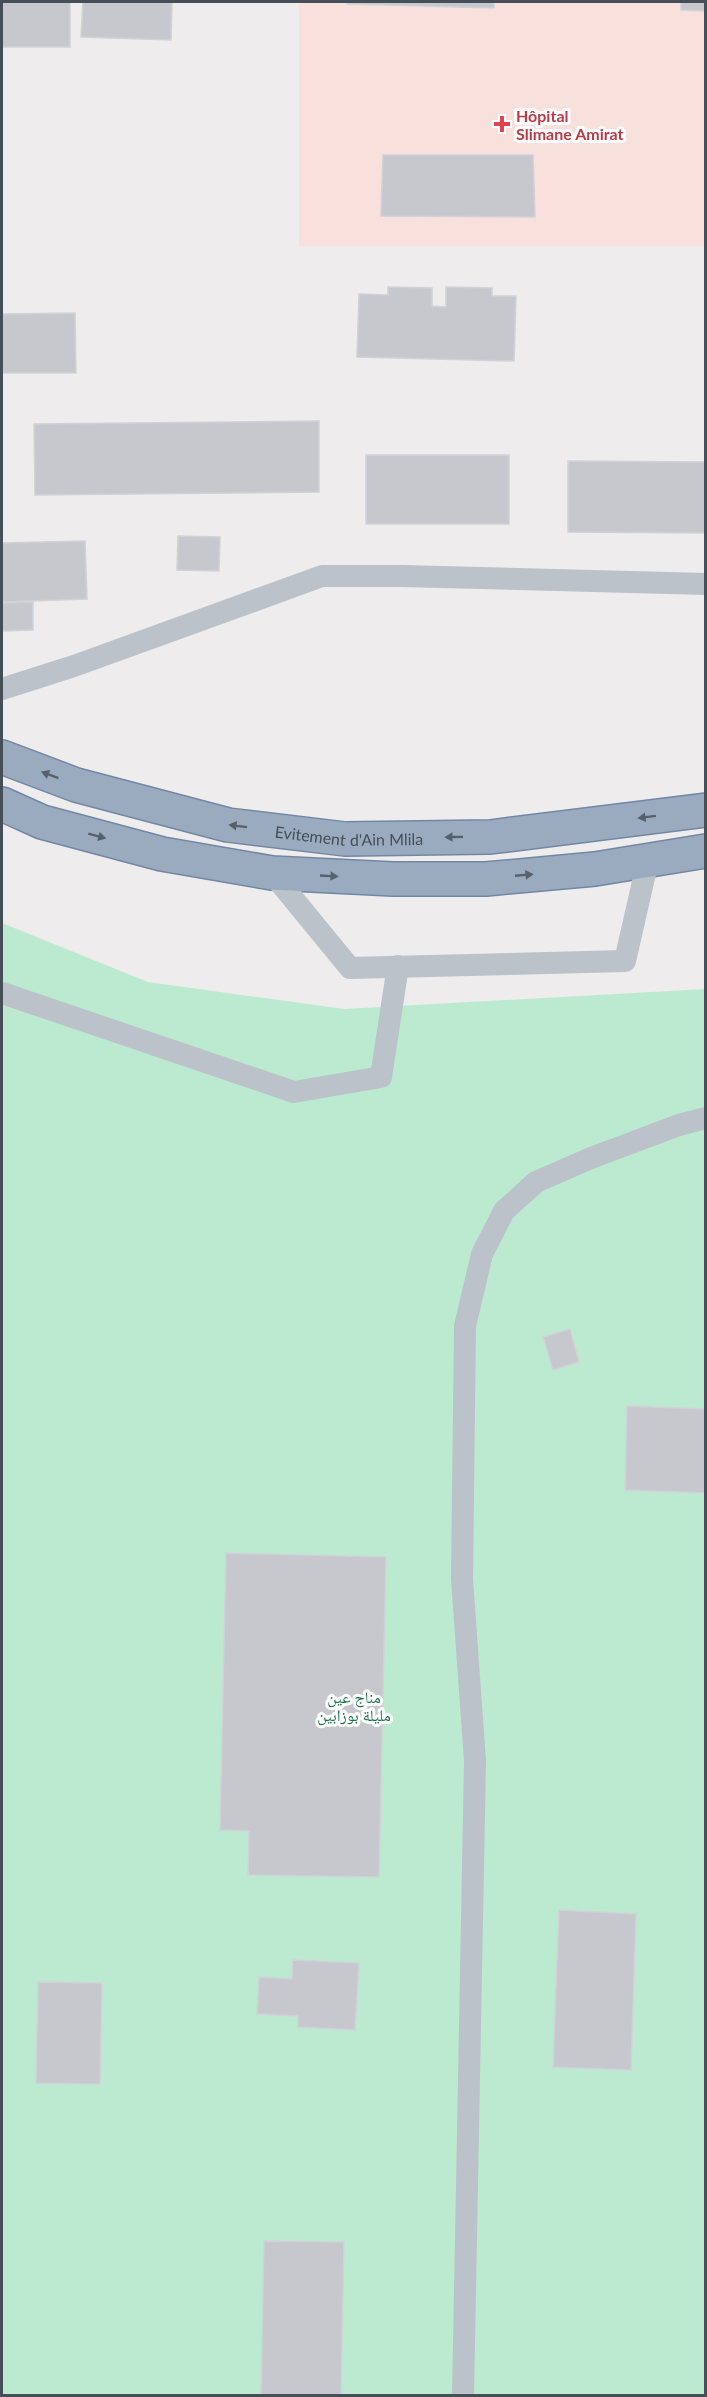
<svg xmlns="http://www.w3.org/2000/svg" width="707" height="2397" font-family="Lato,'Noto Naskh Arabic',sans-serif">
  <rect width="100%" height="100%" fill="#eeecec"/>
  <rect fill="#f8e0dd" x="299" y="2" width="406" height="244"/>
  <polygon fill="#bcead0" points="2,923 148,982 344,1009 705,989 705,2395 2,2395"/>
  <g fill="#c7c8ce" stroke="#d0d2d7" stroke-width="1.5">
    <rect x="2" y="2" width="68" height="45"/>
    <polygon points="83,2 172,2 171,40 81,37"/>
    <polygon points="347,2 494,2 494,8 347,4"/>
    <polygon points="681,2 706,2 706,11 681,10"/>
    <polygon points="383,155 533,155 535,217 381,216"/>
    <polygon points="388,287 432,288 432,306 446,307 446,287 492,288 492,296 516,296 514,361 357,357 359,294 388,295"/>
    <polygon points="75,313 76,373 2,373 2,314"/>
    <polygon points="319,421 319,492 35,495 34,424"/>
    <rect x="366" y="455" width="143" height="69"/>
    <polygon points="568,461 706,462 706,533 568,532"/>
    <polygon points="178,536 220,537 219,571 177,570"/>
    <polygon points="85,541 87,599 2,602 2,543"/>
    <polygon points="33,602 33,630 2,631 2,603"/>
    <polygon points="570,1329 579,1362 553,1370 543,1337"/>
    <polygon points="627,1406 706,1409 706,1493 625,1490"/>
    <polygon points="226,1553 386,1557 379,1877 248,1875 249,1831 220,1830"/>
    <polygon points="559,1910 636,1914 631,2070 553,2067"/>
    <polygon points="293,1960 359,1963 355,2030 298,2027 298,2016 257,2014 259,1977 292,1979"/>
    <polygon points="38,1982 102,1983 100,2084 36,2083"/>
    <polygon points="264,2241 344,2242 341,2396 261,2396"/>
  </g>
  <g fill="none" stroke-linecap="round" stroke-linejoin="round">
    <defs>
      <g id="trunk">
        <path id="s1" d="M 2,757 L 76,785 L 228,825 L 345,839 L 490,837 L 706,810"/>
        <polyline points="2,804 42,822 162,854 272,873 393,879 486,879 595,869 706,851"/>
      </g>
    </defs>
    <use href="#trunk" stroke="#7287a3" stroke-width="36"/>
    <g stroke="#bbc2ca" stroke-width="22">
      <polyline points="2,689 74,666 322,576 402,576 706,584"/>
      <polyline points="272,873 350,968 625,961 648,860"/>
      <polyline points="2,993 294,1092 381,1077 398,966"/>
      <polyline points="463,2396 475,1761 462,1579 465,1326 482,1254 504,1211 536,1182 591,1158 679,1125 706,1118"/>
    </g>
    <use href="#trunk" stroke="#9aabc0" stroke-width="33"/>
  </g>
  <defs><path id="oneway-solid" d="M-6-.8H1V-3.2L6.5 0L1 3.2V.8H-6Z" transform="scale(1.5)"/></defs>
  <g fill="#57616c">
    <use href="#oneway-solid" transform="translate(50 775) rotate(-159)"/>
    <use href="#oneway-solid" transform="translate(647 817) rotate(173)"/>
    <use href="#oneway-solid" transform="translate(238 826) rotate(-173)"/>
    <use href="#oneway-solid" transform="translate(97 836) rotate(15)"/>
    <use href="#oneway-solid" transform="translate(454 837) rotate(179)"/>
    <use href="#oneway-solid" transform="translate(524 875) rotate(-5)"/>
    <use href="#oneway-solid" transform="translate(329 876) rotate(3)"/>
  </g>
  <path fill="#e0444e" stroke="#fff" stroke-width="2" d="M499 115h6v6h6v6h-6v6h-6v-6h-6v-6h6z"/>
  <g text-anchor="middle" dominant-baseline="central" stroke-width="6" stroke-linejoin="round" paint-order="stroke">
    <g font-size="16" font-weight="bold" fill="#be3a42" stroke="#fff" text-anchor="start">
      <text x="516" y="115">Hôpital<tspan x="516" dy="18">Slimane Amirat</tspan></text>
    </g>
    <g font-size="16" fill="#464e57" stroke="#fff">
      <text stroke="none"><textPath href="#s1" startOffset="358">Evitement d'Ain Mlila</textPath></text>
    </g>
    <g font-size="16" fill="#1e724c" stroke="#fff">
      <text x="354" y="1696">مناج عين<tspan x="354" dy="18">مليلة بوزابين</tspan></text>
    </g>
  </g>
  <rect width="707" height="2397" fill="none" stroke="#464e57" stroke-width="6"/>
</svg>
